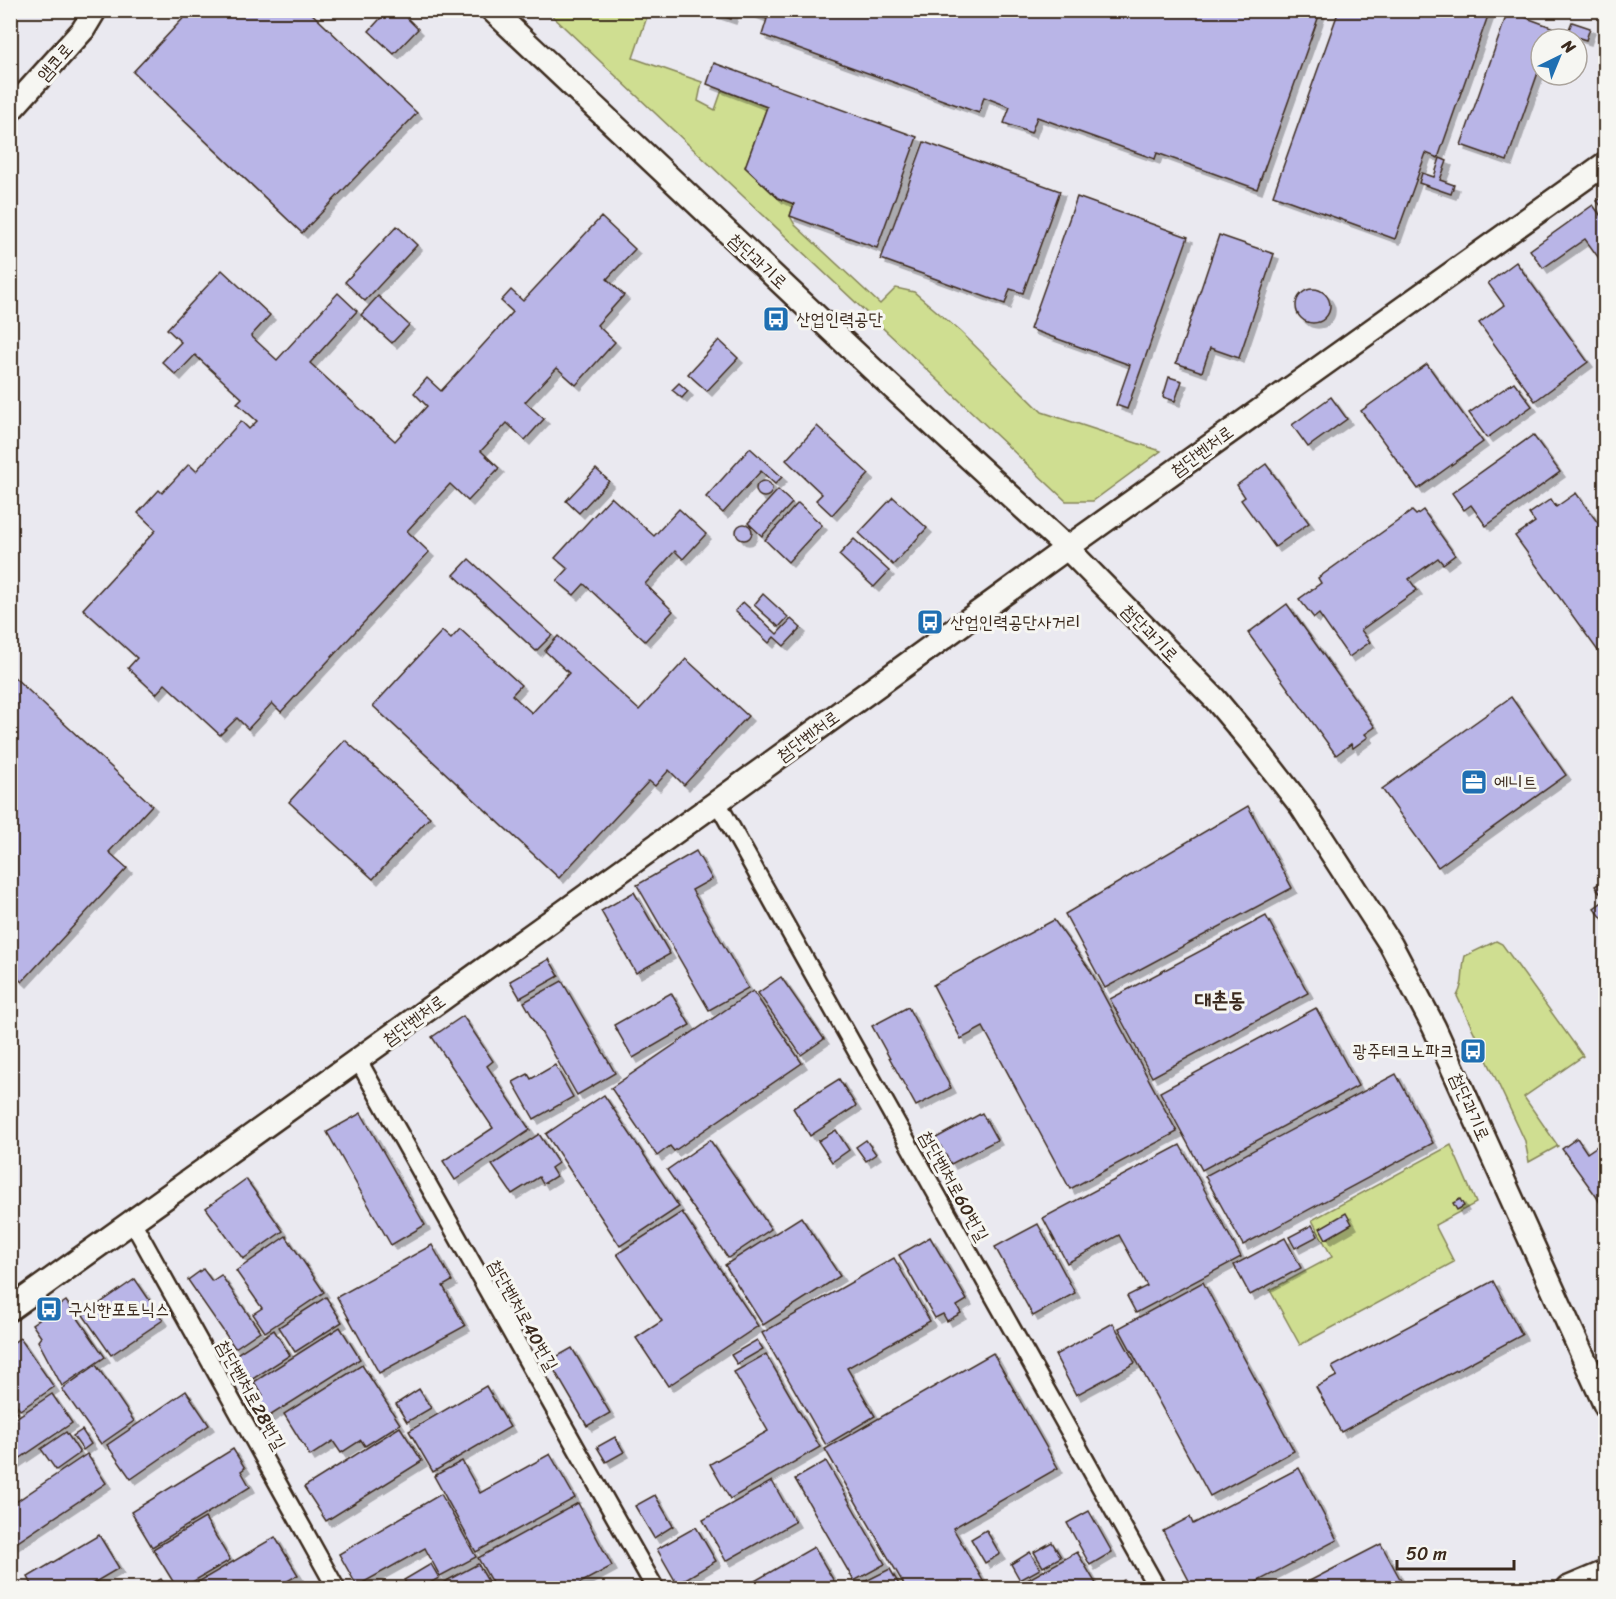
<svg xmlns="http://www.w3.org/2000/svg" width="1616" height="1599" font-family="Sriracha,'Poor Story',sans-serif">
  <defs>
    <filter id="shadow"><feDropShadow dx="5" dy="5" stdDeviation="0" flood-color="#0004"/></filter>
  </defs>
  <rect width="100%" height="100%" fill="#eae9f0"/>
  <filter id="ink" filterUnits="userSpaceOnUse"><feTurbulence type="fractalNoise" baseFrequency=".0167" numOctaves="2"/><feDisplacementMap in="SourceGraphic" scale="12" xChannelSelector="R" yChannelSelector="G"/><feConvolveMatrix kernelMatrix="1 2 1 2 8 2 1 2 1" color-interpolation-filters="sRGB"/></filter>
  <g filter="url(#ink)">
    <g fill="#cfde91" stroke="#858458" stroke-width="1.5">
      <polygon points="547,11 649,11 633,58 702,82 698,101 715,110 722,90 767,107 745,167 778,198 794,204 790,216 795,225 880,304 896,288 914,292 961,332 1042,412 1161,451 1093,501 1066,501"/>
      <path d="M 1496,941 L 1502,944 L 1583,1056 L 1524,1097 L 1558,1146 L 1529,1162 L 1525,1141 L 1457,996 C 1465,982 1461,971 1465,956 Z"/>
      <polygon points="1451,1145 1476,1203 1435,1225 1454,1262 1300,1345 1270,1290 1332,1257 1312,1220"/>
    </g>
    <g fill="#b9b5e7" stroke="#3b2a1e" stroke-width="1.5" filter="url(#shadow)">
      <polygon points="191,10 308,10 417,113 302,233 133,72"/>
      <polygon points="388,10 399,10 418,29 394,54 369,31"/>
      <polygon points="714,10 734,10 731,19 713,13"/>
      <polygon points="744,10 1321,10 1257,189 1157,153 1155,159 1037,117 1031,133 1004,123 1010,107 984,97 979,113 762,35 767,19"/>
      <polygon points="1339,10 1490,10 1438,158 1426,153 1395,239 1273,195"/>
      <polygon points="1508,11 1554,28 1550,39 1541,39 1541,64 1507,161 1461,145"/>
      <polygon points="1572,22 1590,28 1586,40 1567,34"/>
      <polygon points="714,63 917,137 877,248 790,216 794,204 778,198 745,167 767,107 707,84"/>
      <polygon points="924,142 1060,191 1023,293 1010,289 1005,304 881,259"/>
      <polygon points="1440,158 1447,161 1440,180 1454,185 1451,194 1419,183 1422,173 1434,177"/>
      <polygon points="1606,195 1606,212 1597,201"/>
      <polygon points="1077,197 1188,237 1127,409 1116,405 1130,365 1030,329"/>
      <polygon points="1593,205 1606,223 1606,268 1585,239 1543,268 1530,250"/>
      <polygon points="601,217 635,249 607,279 624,295 597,325 615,342 576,385 557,368 525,402 544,419 525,440 507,423 481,451 499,468 468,501 450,484 407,531 429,552 281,712 272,703 248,729 237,718 220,735 165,684 156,694 128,668 137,658 83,609 156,530 138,513 159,490 162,493 189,464 196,471 241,421 249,429 257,421 237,403 242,398 195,355 176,375 162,362 181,342 167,329 222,270 270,315 251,336 277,360 338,293 357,311 310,363 395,441 427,406 414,393 427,378 441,391 513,312 501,301 511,290 523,301"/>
      <polygon points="397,226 417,245 365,301 345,282"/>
      <polygon points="1219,235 1274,254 1239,358 1210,348 1202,372 1176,363"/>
      <polygon points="1516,262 1588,362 1535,401 1479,323 1504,305 1488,283"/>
      <circle cx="1313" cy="306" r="17"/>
      <polygon points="378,296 409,325 392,343 361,315"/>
      <polygon points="719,340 738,358 707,391 688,374"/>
      <polygon points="1427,364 1483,442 1418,489 1361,411"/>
      <polygon points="1169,377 1182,381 1175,401 1163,397"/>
      <polygon points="1514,382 1532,406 1487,438 1469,413"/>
      <polygon points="679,383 688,391 682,398 672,390"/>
      <polygon points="1331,397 1347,419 1308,447 1292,425"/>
      <polygon points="817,426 869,474 832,515 816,500 822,494 786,460"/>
      <polygon points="1533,435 1560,472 1486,526 1471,505 1464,510 1452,493"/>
      <polygon points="750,448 782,477 775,484 761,471 723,513 706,497"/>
      <polygon points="1266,464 1309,523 1275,547 1241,500 1245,497 1237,485"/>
      <polygon points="596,469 609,481 579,513 566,501"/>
      <circle cx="764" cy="489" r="8"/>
      <polygon points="778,490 792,503 762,536 748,523"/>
      <polygon points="1576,493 1606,534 1606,662 1515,536 1535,522 1529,514 1551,499 1556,507"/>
      <polygon points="611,497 654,536 679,509 706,534 683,559 675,551 645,584 673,611 645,641 584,584 574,595 557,581 568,569 555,558"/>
      <polygon points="893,497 927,528 893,565 859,533"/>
      <polygon points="798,503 822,525 788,562 765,540"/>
      <polygon points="1423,510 1455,555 1443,564 1438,558 1409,579 1417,590 1361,630 1370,642 1349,657 1319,614 1314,618 1299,599 1321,583 1318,578 1412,511 1416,515"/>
      <circle cx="744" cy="532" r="8"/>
      <polygon points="854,539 889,571 874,587 839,555"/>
      <polygon points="469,559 552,635 536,651 454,575"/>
      <polygon points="763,594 788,617 779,627 754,605"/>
      <polygon points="743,602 777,634 791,619 801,628 784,646 774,637 769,643 735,611"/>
      <polygon points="1287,604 1375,727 1365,734 1368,737 1353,748 1351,744 1336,755 1248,633"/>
      <polygon points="460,629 521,685 512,695 532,713 569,673 545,651 558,636 639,710 686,659 748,716 684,785 669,770 655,786 649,781 559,878 373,706 442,631 451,639"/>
      <polygon points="14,677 152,805 109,852 127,868 22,982 10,971 10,680"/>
      <polygon points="1511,697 1566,775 1438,867 1382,789"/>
      <polygon points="345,740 430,817 373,879 289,802"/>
      <polygon points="1248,806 1292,888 1105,988 1065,914"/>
      <polygon points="696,851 712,879 692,890 748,988 709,1010 637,885"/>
      <polygon points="1606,879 1606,923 1594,908 1605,900 1595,886"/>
      <polygon points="634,892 670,954 636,973 601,911"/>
      <polygon points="1266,916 1308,993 1152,1077 1110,999"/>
      <polygon points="1054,920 1090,970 1177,1132 1070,1189 983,1027 961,1039 933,985"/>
      <polygon points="549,959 559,976 520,998 510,981"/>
      <polygon points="781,977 824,1039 801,1055 758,993"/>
      <polygon points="562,981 615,1073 577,1095 524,1002"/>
      <polygon points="753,991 802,1063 674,1151 670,1146 657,1156 611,1088"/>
      <polygon points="671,993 690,1025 633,1058 614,1025"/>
      <polygon points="908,1007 951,1088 916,1106 872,1026"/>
      <polygon points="1316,1008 1358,1086 1202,1170 1160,1092"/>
      <polygon points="463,1016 493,1061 487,1066 530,1130 455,1180 443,1161 493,1128 432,1037"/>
      <polygon points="555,1065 573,1097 534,1119 513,1082 528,1074 531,1079"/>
      <polygon points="1396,1074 1433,1143 1243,1245 1205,1176"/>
      <polygon points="839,1079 856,1106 810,1136 793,1108"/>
      <polygon points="604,1095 679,1207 620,1246 546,1134"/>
      <polygon points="361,1113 425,1225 391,1245 327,1132"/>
      <polygon points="982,1113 997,1140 951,1164 936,1138"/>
      <polygon points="836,1130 849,1150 832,1162 818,1141"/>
      <polygon points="539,1134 558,1163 551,1168 556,1176 543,1184 539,1177 512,1194 492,1165"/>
      <polygon points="1577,1138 1587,1153 1606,1140 1606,1213 1596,1196 1562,1149"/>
      <polygon points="710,1140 771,1229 728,1258 667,1170"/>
      <polygon points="866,1140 876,1154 866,1161 856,1147"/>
      <polygon points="1180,1145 1241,1257 1136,1313 1127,1296 1147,1286 1119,1235 1067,1263 1043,1218"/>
      <polygon points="246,1179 283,1231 243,1259 206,1208"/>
      <polygon points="1460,1199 1464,1206 1457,1210 1453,1203"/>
      <polygon points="682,1212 758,1326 668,1386 636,1338 662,1321 617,1254"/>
      <polygon points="1346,1213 1352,1224 1326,1239 1320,1228"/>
      <polygon points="801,1217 840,1276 763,1325 725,1265"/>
      <polygon points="1038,1224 1075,1293 1033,1316 995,1247"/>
      <polygon points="1312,1225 1318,1236 1295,1248 1289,1237"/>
      <polygon points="286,1236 324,1292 265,1332 253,1314 262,1308 236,1271"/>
      <polygon points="930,1237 967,1300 957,1306 961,1313 947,1321 943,1314 935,1318 899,1255"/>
      <polygon points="1285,1238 1301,1268 1250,1295 1234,1265"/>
      <polygon points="432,1245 452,1281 443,1286 465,1326 379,1373 337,1297"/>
      <polygon points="894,1258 930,1321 847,1368 875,1416 826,1445 762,1333"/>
      <polygon points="203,1269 212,1281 221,1275 260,1331 235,1348 188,1280"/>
      <polygon points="135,1279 163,1320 111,1355 83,1315"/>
      <polygon points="1493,1281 1522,1335 1341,1432 1316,1387 1337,1376 1332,1367"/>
      <polygon points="1203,1282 1294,1451 1210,1496 1119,1328"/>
      <polygon points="326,1297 342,1322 295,1352 279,1327"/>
      <polygon points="66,1301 105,1357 62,1386 38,1341 41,1337 32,1324"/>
      <polygon points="1113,1323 1135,1363 1076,1395 1055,1355"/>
      <polygon points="340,1327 360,1359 268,1417 257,1399 263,1395 254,1382"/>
      <polygon points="274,1330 290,1355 251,1380 235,1355"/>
      <polygon points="20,1338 54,1387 20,1410 10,1396 10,1345"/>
      <polygon points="757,1340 763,1349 737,1364 731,1355"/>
      <polygon points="572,1348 610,1413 587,1426 549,1361"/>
      <polygon points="993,1353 1058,1468 953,1528 987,1588 906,1588 825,1449"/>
      <polygon points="766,1354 820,1447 730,1499 710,1464 768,1431 734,1372"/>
      <polygon points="96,1365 134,1421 101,1444 62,1389"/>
      <polygon points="362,1365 400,1424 365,1446 361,1440 341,1453 333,1441 310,1456 284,1414"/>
      <polygon points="486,1386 510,1427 433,1472 409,1431"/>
      <polygon points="419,1389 431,1408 407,1422 396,1404"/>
      <polygon points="186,1391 209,1425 131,1479 107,1445"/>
      <polygon points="52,1394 72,1423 10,1465 10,1422"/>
      <polygon points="10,1402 18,1413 10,1418"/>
      <polygon points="400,1427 422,1461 326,1521 304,1487"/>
      <polygon points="82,1430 91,1444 83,1450 73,1436"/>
      <polygon points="66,1432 80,1453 56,1470 41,1449"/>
      <polygon points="615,1437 624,1452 606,1462 597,1447"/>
      <polygon points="233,1449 245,1468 241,1471 250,1487 152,1547 131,1512"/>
      <polygon points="87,1454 106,1483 10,1547 10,1506"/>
      <polygon points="550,1454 575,1498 476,1552 434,1476 462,1461 480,1493"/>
      <polygon points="826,1461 885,1564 854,1581 795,1479"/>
      <polygon points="1299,1468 1337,1540 1245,1588 1193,1588 1163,1531 1190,1517 1193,1524"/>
      <polygon points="772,1481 795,1522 726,1561 703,1520"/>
      <polygon points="441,1494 476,1557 440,1576 425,1548 357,1586 339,1554"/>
      <polygon points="655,1495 673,1526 654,1538 635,1506"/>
      <polygon points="578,1503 612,1566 571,1588 495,1588 478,1558"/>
      <polygon points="1089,1511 1112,1552 1090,1565 1067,1523"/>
      <polygon points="205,1518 230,1560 182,1588 177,1588 153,1549"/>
      <polygon points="696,1527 716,1561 677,1584 657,1549"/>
      <polygon points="986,1530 1000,1554 985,1563 971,1539"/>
      <polygon points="99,1535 119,1568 85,1588 34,1588 28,1577"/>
      <polygon points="275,1537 298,1575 275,1588 188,1588"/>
      <polygon points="1052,1542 1061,1557 1043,1567 1034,1552"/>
      <polygon points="1381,1544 1405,1588 1296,1588 1352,1559"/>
      <polygon points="814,1547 838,1588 757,1588 753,1582"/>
      <polygon points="1030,1552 1040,1569 1020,1580 1011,1564"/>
      <polygon points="1077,1552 1098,1587 1095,1588 1013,1588"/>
      <polygon points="431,1564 439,1578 421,1588 409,1588 404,1580"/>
      <polygon points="478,1564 492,1588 433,1588"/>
      <polygon points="890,1569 901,1588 852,1588"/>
      <polygon points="161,1579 167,1588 144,1588"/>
      <polygon points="1124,1580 1129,1588 1109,1588"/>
    </g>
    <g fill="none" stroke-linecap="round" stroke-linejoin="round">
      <defs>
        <g id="street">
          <polyline points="717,802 1157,1588"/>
          <polyline points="358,1060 655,1588"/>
          <polyline points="132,1221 336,1588"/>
        </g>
        <g id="secondary">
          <polyline points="492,10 881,377 1067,548 1215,699 1252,743 1301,806 1391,945 1434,1027 1606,1407"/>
          <polyline points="10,111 83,30 95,10"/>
          <polyline points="10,1309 717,802 1067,548 1606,163"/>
          <polyline points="1568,1588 1606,1572"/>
        </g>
      </defs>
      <use href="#street" stroke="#3b2a1e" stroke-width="21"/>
      <use href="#secondary" stroke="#3b2a1e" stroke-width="27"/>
      <use href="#street" stroke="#f6f6f2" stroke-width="16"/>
      <use href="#secondary" stroke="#f6f6f2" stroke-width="22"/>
    </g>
  </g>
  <defs>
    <symbol id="bus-square" viewBox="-11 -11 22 22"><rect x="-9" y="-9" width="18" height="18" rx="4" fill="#1f6fb2" stroke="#f6f6f2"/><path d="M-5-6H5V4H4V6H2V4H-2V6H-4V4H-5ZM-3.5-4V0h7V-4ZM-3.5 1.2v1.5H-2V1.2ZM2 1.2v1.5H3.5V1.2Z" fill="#fff"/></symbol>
    <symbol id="office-square" viewBox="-11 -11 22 22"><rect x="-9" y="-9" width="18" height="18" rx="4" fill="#1f6fb2" stroke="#f6f6f2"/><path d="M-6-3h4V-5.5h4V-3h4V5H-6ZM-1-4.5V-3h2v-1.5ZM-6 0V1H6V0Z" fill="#fff"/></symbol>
  </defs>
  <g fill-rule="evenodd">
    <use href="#bus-square" x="761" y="304" width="30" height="30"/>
    <use href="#bus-square" x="915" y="607" width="30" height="30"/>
    <use href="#office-square" x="1459" y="767" width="30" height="30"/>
    <use href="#bus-square" x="1458" y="1036" width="30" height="30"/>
    <use href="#bus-square" x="34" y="1294" width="30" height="30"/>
  </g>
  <g text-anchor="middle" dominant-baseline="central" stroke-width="6" stroke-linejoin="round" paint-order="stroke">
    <g font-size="18" fill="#3b2a1e" stroke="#f6f6f2">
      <text transform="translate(55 62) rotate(-49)">앰코로</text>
      <text transform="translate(758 261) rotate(43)">첨단과기로</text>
      <text transform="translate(1202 451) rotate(-36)">첨단벤처로</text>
      <text transform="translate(1150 633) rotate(46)">첨단과기로</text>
      <text transform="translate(808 736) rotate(-36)">첨단벤처로</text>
      <text transform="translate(414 1020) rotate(-36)">첨단벤처로</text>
      <text transform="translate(1470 1107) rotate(66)">첨단과기로</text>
      <text transform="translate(954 1186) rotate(61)">첨단벤처로60번길</text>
      <text transform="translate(523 1315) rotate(61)">첨단벤처로40번길</text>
      <text transform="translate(251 1395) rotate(61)">첨단벤처로28번길</text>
    </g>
    <g font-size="18" fill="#3b2a1e" stroke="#f6f6f2" text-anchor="start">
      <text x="796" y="319">산업인력공단</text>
      <text x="950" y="622">산업인력공단사거리</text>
      <text x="1494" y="782">에니트</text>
      <text x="1454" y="1051" text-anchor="end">광주테크노파크</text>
      <text x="68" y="1309">구신한포토닉스</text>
    </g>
    <g font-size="21" font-weight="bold" fill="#3b2a1e" stroke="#f6f6f2">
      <text x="1220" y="1000">대촌동</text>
    </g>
  </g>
  <rect width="1616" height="1599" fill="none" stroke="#f6f6f2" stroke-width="36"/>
  <rect x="18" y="18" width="1580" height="1563" fill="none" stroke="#3b2a1e" stroke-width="2" filter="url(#ink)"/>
  <g transform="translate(1559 57) rotate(43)"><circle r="28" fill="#f6f6f2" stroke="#aba49d" stroke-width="1.5"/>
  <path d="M0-4.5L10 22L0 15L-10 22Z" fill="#1f6fb2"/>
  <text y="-9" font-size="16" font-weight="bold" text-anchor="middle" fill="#3b2a1e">N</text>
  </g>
  <path d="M1397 1560v9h117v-9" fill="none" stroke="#3b2a1e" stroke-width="3"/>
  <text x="1406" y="1560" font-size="18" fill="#3b2a1e" stroke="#f6f6f2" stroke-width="4.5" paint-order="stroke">50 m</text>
</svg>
